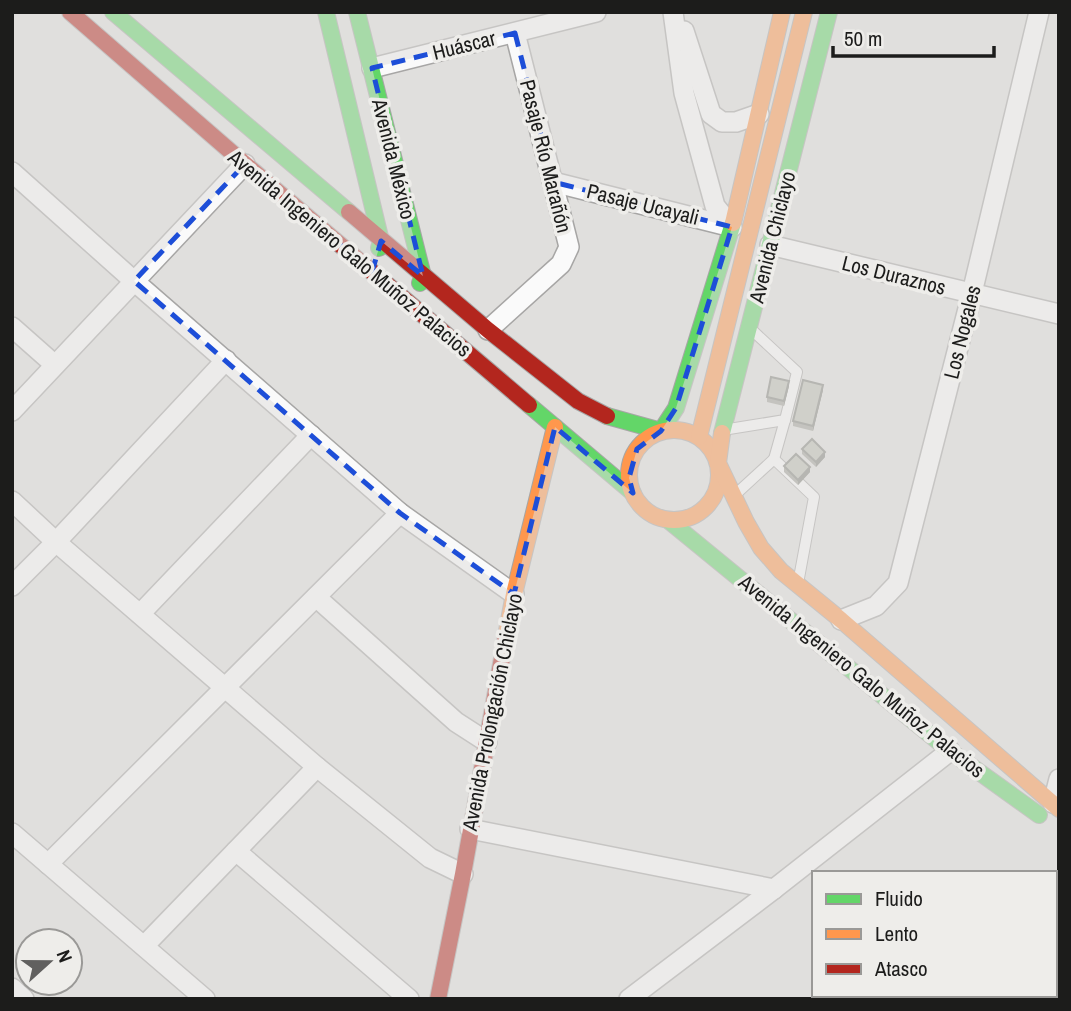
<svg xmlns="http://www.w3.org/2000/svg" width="1071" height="1011" font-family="'Archivo Narrow',sans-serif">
  <rect width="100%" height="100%" fill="#e0dfdd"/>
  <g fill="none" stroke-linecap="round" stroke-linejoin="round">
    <defs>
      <g id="lane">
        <polyline points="729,429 785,420 797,372 753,331"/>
        <polyline points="774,459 785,420"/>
        <polyline points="737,493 774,459 814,497 799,578"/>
      </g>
      <g id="street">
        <polyline points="673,12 684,93 715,206 732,227"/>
        <polyline points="684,31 711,114 722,122 736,122 759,114"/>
        <polyline points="372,68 596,12"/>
        <polyline points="12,172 134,281 400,513 514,594"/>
        <polyline points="553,182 732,227"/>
        <polyline points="770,245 1059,314"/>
        <polyline points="12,327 55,365"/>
        <polyline points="488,330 561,264 569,247 515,33"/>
        <polyline points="12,411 245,164"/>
        <polyline points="12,501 56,542 317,767 430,858 463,874"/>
        <polyline points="12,586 56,542 226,360"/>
        <polyline points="316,597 456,722 487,742"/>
        <polyline points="140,614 311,435"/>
        <polyline points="841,620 876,606 898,583 972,293 1039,12"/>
        <polyline points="1053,803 1059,779"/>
        <polyline points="470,829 774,889"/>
        <polyline points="12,833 205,999"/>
        <polyline points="236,851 409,999"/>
        <polyline points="48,864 400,513"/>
        <polyline points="144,946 317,767"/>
        <polyline points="12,988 24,999"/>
        <polyline points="629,999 774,889 950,751"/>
      </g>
      <g id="fast">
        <polyline points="113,12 349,212"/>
        <polyline points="326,12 381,241 379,248"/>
        <polyline points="357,12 423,276 420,283"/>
        <polyline points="529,405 633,493"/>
        <polyline points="607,416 661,431 676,408 733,223"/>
        <polyline points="722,433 829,12"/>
        <polyline points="668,520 950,751 1039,815"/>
      </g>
      <g id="slow">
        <polyline points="733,223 782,12"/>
        <circle cx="674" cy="475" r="45"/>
        <polyline points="722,433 718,463 746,522 761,548 781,571 841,620 1059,809"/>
        <polyline points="699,437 804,12"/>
        <polyline points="506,636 514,594 555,427"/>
      </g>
      <g id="jam">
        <polyline points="70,12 245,164 529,405"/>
        <polyline points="349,212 488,330 578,401 607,416"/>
        <polyline points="438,999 463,874 506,636"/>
      </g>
    </defs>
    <use href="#lane" stroke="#a7a6a5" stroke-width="12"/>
    <use href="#street" stroke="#a7a6a5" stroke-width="22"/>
    <use href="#fast" stroke="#a7a6a5" stroke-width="18"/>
    <use href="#slow" stroke="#a7a6a5" stroke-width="18"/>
    <use href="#jam" stroke="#a7a6a5" stroke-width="18"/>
    <use href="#lane" stroke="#fafafa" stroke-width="10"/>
    <use href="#street" stroke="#fafafa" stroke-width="19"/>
    <use href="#fast" stroke="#63d668" stroke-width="16"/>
    <use href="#slow" stroke="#ff974d" stroke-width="16"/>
    <use href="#jam" stroke="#b3261e" stroke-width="16"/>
  </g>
  <g fill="#a2a39b">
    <polygon points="789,386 784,406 767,402 767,397"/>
    <polygon points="823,390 813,431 793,426 793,421"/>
    <polygon points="802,449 825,457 816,467 802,454"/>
    <polygon points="784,466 810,472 798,485 784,472"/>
  </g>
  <g fill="#84857e">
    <polygon points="789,381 789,386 784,406 784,401"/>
    <polygon points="823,385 823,390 813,431 813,426"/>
    <polygon points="825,452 825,457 816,467 816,462"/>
    <polygon points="810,467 810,472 798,485 798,480"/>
  </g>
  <g fill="#bcbeb4" stroke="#84857e" stroke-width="2">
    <polygon points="771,377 789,381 784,401 767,397"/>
    <polygon points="803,380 823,385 813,426 793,421"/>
    <polygon points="812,439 825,452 816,462 802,449"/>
    <polygon points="796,454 810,467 798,480 784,466"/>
  </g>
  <path d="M0 0H1071V1011H0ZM 515,33 L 553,182 L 732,227 L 676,408 L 661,431 L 637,449 L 629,478 L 633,493 L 555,427 L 514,594 L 400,513 L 134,281 L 245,164 L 372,272 L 381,241 L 423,276 L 372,68 Z" fill="#e0dfdd" fill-opacity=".55" fill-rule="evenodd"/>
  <path fill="none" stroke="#1d4ed8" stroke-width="5" stroke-dasharray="14 9" stroke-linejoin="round" d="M 515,33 L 553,182 L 732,227 L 676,408 L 661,431 L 637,449 L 629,478 L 633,493 L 555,427 L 514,594 L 400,513 L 134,281 L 245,164 L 372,272 L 381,241 L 423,276 L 372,68 Z"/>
  <g text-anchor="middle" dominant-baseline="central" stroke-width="7" stroke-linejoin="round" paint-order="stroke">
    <g font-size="21" fill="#1c1c1b" stroke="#eeedea">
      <text transform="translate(464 45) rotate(-14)">Huáscar</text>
      <text transform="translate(546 156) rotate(76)">Pasaje Río Marañón</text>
      <text transform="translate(394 159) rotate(76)">Avenida México</text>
      <text transform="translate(643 204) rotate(14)">Pasaje Ucayali</text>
      <text transform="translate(772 237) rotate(-76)">Avenida Chiclayo</text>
      <text transform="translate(350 253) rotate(40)">Avenida Ingeniero Galo Muñoz Palacios</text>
      <text transform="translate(894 275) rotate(14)">Los Duraznos</text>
      <text transform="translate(962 332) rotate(-76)">Los Nogales</text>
      <text transform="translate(862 676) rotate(39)">Avenida Ingeniero Galo Muñoz Palacios</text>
      <text transform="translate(492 712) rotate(-79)">Avenida Prolongación Chiclayo</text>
    </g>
  </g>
  <rect width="1071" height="1011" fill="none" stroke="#1c1c1b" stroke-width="28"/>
  <rect x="812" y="871" width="245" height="126" fill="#eeedea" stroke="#9a9997" stroke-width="2"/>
  <rect x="826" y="894" width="35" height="10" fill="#63d668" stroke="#9a9997" stroke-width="2"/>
  <text x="875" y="906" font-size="21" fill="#1c1c1b">Fluido</text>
  <rect x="826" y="929" width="35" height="10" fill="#ff974d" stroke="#9a9997" stroke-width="2"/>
  <text x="875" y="941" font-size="21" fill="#1c1c1b">Lento</text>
  <rect x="826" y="964" width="35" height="10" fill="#b3261e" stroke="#9a9997" stroke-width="2"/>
  <text x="875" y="976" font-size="21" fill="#1c1c1b">Atasco</text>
  <g transform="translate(49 962) rotate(69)"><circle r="33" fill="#eeedea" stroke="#9a9997" stroke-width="2"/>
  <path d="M0-5L12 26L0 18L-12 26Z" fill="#61605f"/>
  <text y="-10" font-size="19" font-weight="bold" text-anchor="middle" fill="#1c1c1b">N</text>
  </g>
  <path d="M833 46v10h161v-10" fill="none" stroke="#1c1c1b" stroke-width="3.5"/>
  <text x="844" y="46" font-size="21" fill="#1c1c1b" stroke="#eeedea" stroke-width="5" paint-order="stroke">50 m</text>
</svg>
